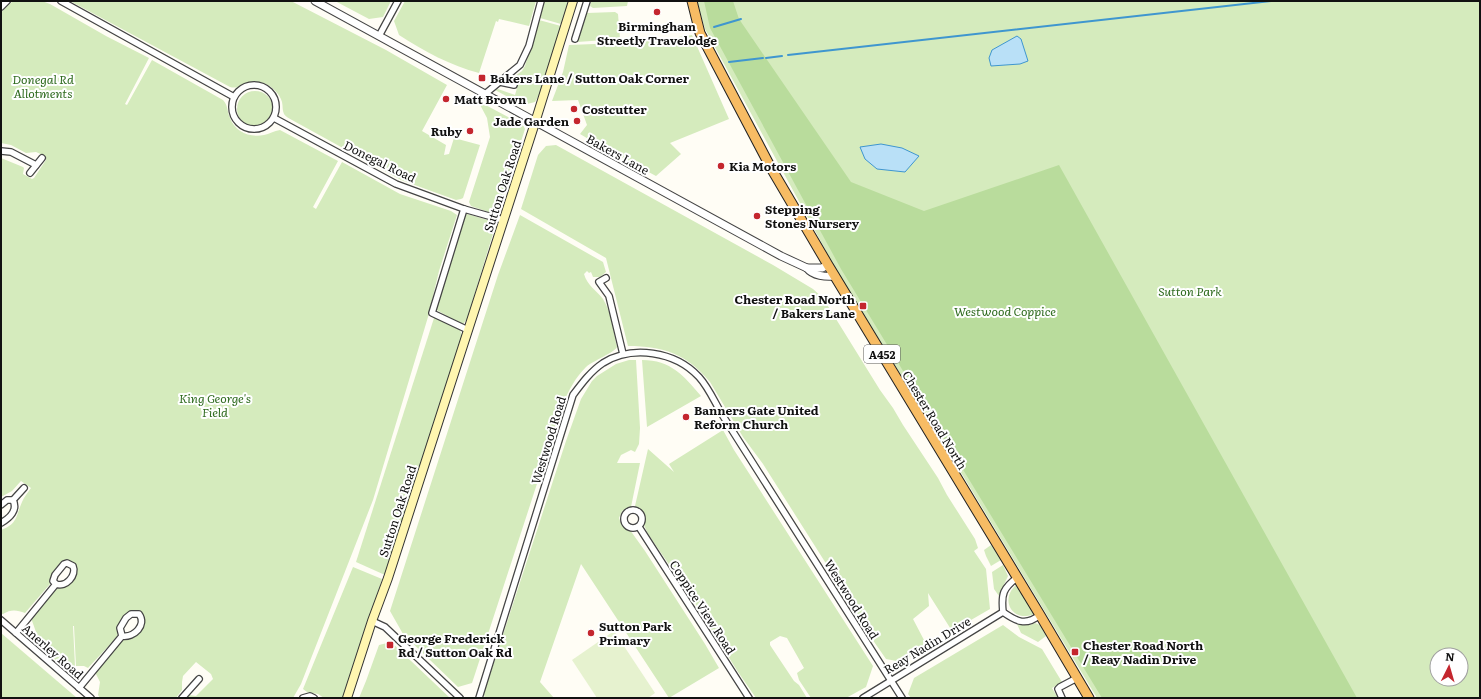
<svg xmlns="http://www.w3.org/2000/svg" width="1481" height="699" font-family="Literata,serif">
  <rect width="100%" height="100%" fill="#fffdf5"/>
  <g fill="#d5ebbd" fill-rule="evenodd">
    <path d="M 13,1 L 42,1 L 50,4 L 106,36 L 149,58 L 125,104 L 127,105 L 152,60 L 223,100 C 228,105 227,111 230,118 C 235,132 250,138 264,135 C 269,134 274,131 280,130 L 338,161 L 313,207 L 316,209 L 342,162 L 400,194 L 451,211 L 457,215 L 439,271 L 428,317 L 373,500 L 301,684 L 293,698 L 186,698 L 189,695 L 196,696 L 213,679 L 211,674 L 196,662 L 183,676 L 182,682 L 182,690 L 176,698 L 100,698 L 98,695 L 100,682 L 95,672 L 122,640 L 132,638 L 144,623 L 135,612 L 122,620 L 118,625 L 118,634 L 116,638 L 88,668 L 84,666 L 76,666 L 74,626 L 73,626 L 75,666 L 66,669 L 34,641 L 36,632 L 31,618 C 37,611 49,594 56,590 C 59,587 64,588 67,585 C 77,576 83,558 62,561 C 56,568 50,574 50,584 L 25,613 C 17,610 11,609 3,614 L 1,614 L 1,530 C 18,524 16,515 22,502 C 24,497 28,492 31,488 L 21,481 L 12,491 L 1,497 L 1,158 L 23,167 L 24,168 L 23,174 L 32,179 L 34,178 L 46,160 L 45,156 L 36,152 L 26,153 L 11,145 L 1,143 L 1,12 Z"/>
    <path d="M 70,1 L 291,1 L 386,50 L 447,85 L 422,131 L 446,145 L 444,155 L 449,154 L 454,138 L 480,145 L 463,198 L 461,199 L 456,200 L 401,180 L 292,120 C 289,118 286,117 284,114 C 282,110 283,106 282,102 C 280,94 271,85 263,83 C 251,79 241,90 230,87 Z"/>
    <polygon points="335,1 391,1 383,17 369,19"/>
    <path d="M 405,1 L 536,1 L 529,26 L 499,19 L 498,22 L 496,21 L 479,73 C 451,66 424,51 399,35 L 394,21 Z"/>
    <polygon points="544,1 569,1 561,24 540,18"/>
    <polygon points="591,1 628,1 627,6 593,8 590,6"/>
    <path d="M 697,1 L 1480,1 L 1480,698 L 1097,698 L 948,451 L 837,271 L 705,29 ZM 1437,655 L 1461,655 L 1461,679 L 1437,679 Z"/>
    <polygon points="615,12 618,14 620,39 577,42 587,13"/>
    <polygon points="539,20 561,26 539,95 535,102 523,105 495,90 498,89 515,95 517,88 510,86 508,81 522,71 525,66"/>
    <polygon points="692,35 729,119 670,143 681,154 656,176 602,147 580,134 587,125 578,100 552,101 563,72 569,45 620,43 621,41 659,40"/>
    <circle cx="255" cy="109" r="18"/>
    <polygon points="478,101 523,125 525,129 498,214 497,215 471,206 469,202 490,137 487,118"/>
    <path d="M 556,145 L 773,265 L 813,289 L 823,298 L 880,390 L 893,408 L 903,425 L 938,478 L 947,495 L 975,539 L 978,548 L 974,551 L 986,569 L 990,609 L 952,631 L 928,593 L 929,606 L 913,619 L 924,640 L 922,649 L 902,662 L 886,659 L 861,623 L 832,573 L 763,464 L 743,437 L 710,382 C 687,354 663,346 628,346 L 606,258 L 521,209 L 538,155 L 546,146 Z"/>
    <polygon points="467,214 495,222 496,224 467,319 463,324 459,323 435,309 465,215"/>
    <path d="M 520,215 L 603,262 L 606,272 L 600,277 L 593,277 L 591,272 L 589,273 L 587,271 L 584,274 C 587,285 597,291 603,299 C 612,313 613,331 617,347 C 615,352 593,361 586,367 C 575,378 569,390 563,404 L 475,674 L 472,683 L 458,687 L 403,634 L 390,611 L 498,275 Z"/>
    <polygon points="434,318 439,318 459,328 462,335 385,575 356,562"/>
    <polygon points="629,360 636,360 640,428 639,444 635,452 631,450 621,455 617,463 640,463 631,507 622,511 619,518 622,526 630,530 645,551 705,644 719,668 669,698 581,564 540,682 554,698 485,698 484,695 485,690 566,441 581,399 592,381 597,376 616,364"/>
    <path d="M 642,360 C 671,360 684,376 701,396 L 647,427 Z"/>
    <polygon points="723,430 734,450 873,666 866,687 846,698 811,698 799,680 797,673 804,668 787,638 780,636 770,642 770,645 794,681 799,685 807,698 756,698 738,672 690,595 648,534 643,523 643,513 641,510 635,506 648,449 674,472 669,464"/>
    <polygon points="991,545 1001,560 991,566 986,556 984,550"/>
    <polygon points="1003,565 1008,576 1000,593 999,596 994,589 992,572"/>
    <polygon points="353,567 382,579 345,698 324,698 318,694 307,692 303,689"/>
    <path d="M 1016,585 L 1034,614 C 1013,623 999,600 1016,585 Z"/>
    <polygon points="1035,623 1040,625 1046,636 1038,642 1021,633 1017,624 1030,625"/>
    <polygon points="1003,625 1019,637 1042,649 1062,682 1052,688 1058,698 911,698 908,694 914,678"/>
    <polygon points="1,633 77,698 1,698"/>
    <polygon points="391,642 450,698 359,698 366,681 379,645"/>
  </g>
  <polygon fill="#b9dc9c" points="704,1 733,1 739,19 851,182 924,211 1059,165 1357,698 1102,698 841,269 710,28"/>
  <polygon fill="#e6f2cf" points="614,631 655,693 648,698 597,698 572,660"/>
  <g fill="#b9e0f7" stroke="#3f96cf">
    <polygon points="1017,36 1021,39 1028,61 1020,64 991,66 989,58 992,50"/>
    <polygon points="881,144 902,148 919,156 905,172 877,169 865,159 860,147"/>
  </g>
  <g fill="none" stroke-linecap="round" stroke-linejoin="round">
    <g stroke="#3f96cf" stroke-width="2">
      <polyline points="714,27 741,19"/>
      <polyline points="788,55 1271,1"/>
      <polyline points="766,58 782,56"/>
      <polyline points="729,62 763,58"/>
    </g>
    <defs>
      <g id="minor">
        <polyline points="61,1 234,97"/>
        <polyline points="1,7 7,1"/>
        <polyline points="379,36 398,1"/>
        <polyline points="575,39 587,1"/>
        <polyline points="500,82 514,85"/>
        <circle cx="254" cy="107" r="22"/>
        <polyline points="485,94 520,65 529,46 541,1"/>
        <polyline points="274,118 396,184 464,209 503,220"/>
        <polyline points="1,151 11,152 36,165"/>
        <polyline points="30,173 42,158"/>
        <polyline points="464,209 432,313 468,330"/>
        <polyline points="606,278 599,282 609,296 623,354"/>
        <polyline points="1,505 7,500 13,500 24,488"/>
        <circle cx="633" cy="519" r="9"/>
        <path d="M 1,523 C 10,518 18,510 13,500"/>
        <polyline points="639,527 749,698"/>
        <path d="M 1018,577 C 1003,588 1001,594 1003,612 C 1017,622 1026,626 1040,615"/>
        <polyline points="1,620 91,698"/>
        <polyline points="372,621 385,627 460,698"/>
        <path d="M 16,633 L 56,584 L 53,581 L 55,575 L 64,564 L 67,563 L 73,566 C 77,575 66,588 56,584"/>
        <path d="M 79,688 L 122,636 L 120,628 L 126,618 L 131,614 L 139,614 C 147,625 134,638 122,636"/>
        <polyline points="182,698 199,679"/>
        <polyline points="303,698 310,696 314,698"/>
        <path d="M 479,698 L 573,395 C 582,383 591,371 603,363 C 632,345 675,351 699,377 C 709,388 715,403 723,416 L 902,698"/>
        <polyline points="863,698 1003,612"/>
        <polyline points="1062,698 1058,689 1060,687 1077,678"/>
      </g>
      <g id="tertiary">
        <path d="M 315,1 L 781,256 L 807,268 C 813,276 826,277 835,276"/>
        <polyline points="807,268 822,268 828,265"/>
      </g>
      <polyline id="secondary" points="347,698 372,621 388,578 533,129 573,1"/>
      <polyline id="trunk" points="692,1 700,33 771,168 828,265 1040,615 1089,698"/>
    </defs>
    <use href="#minor" stroke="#444" stroke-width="8"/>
    <use href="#tertiary" stroke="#444" stroke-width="9"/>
    <use href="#secondary" stroke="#333" stroke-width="10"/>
    <use href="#trunk" stroke="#222" stroke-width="11"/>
    <use href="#minor" stroke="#fff" stroke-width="5.5"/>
    <use href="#tertiary" stroke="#fff" stroke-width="7"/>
    <use href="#secondary" stroke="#fff6b0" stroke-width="8"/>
    <use href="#trunk" stroke="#f7bc64" stroke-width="9"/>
  </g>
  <g fill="#c4262e" stroke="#fff" stroke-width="1.5">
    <circle cx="657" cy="12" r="4"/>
    <rect x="478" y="74" width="8" height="8" rx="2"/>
    <circle cx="446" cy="99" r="4"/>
    <circle cx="574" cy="109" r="4"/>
    <circle cx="577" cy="121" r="4"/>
    <circle cx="470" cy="131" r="4"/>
    <circle cx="721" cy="166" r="4"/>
    <circle cx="757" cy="216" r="4"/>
    <rect x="859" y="302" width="8" height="8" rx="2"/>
    <circle cx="686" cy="417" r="4"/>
    <circle cx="591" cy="633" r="4"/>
    <rect x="386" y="641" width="8" height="8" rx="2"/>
    <rect x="1071" y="648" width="8" height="8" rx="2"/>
  </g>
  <g text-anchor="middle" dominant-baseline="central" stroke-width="4" stroke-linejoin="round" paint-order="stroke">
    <rect fill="#fff" stroke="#585858" stroke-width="1" x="864" y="345" width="36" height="18" rx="3"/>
    <g font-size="11" font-weight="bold" fill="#111">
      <text x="882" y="354">A452</text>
    </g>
    <g font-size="12" font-weight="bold" fill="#111" stroke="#fff" text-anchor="start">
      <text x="657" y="26" text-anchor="middle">Birmingham<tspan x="657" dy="14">Streetly Travelodge</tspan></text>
      <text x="490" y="78">Bakers Lane / Sutton Oak Corner</text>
      <text x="454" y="99">Matt Brown</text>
      <text x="582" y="109">Costcutter</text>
      <text x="569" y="121" text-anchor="end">Jade Garden</text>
      <text x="462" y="131" text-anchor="end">Ruby</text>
      <text x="729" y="166">Kia Motors</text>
      <text x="765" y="209">Stepping<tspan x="765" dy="14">Stones Nursery</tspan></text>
      <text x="855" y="299" text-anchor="end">Chester Road North<tspan x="855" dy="14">/ Bakers Lane</tspan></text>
      <text x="694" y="410">Banners Gate United<tspan x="694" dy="14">Reform Church</tspan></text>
      <text x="599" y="626">Sutton Park<tspan x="599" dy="14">Primary</tspan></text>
      <text x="398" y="638">George Frederick<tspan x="398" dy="14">Rd / Sutton Oak Rd</tspan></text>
      <text x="1083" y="645">Chester Road North<tspan x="1083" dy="14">/ Reay Nadin Drive</tspan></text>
    </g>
    <g font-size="12" font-style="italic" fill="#2f6b1f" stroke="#fff">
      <text x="43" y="79">Donegal Rd<tspan x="43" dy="14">Allotments</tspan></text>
      <text x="1190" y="291">Sutton Park</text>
      <text x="1005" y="311">Westwood Coppice</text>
      <text x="215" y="398">King George's<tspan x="215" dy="14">Field</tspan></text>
    </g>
    <g font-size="12" fill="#111" stroke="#fff">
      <text transform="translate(618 154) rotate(29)">Bakers Lane</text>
      <text transform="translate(380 161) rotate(26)">Donegal Road</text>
      <text transform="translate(502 186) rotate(-72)">Sutton Oak Road</text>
      <text transform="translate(935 420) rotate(59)">Chester Road North</text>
      <text transform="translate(548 440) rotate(-73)">Westwood Road</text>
      <text transform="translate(397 511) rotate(-72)">Sutton Oak Road</text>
      <text transform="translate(852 599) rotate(58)">Westwood Road</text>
      <text transform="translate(703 607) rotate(57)">Coppice View Road</text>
      <text transform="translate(927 645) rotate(-31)">Reay Nadin Drive</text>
      <text transform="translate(53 651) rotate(41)">Anerley Road</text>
    </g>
  </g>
  <rect width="1481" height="699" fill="none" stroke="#111111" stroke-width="4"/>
  <g transform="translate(1449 667) rotate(5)"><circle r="19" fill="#ffffff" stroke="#a0a0a0"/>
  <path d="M0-3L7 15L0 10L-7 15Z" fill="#c4262e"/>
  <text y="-6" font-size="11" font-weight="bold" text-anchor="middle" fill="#111111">N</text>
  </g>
</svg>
